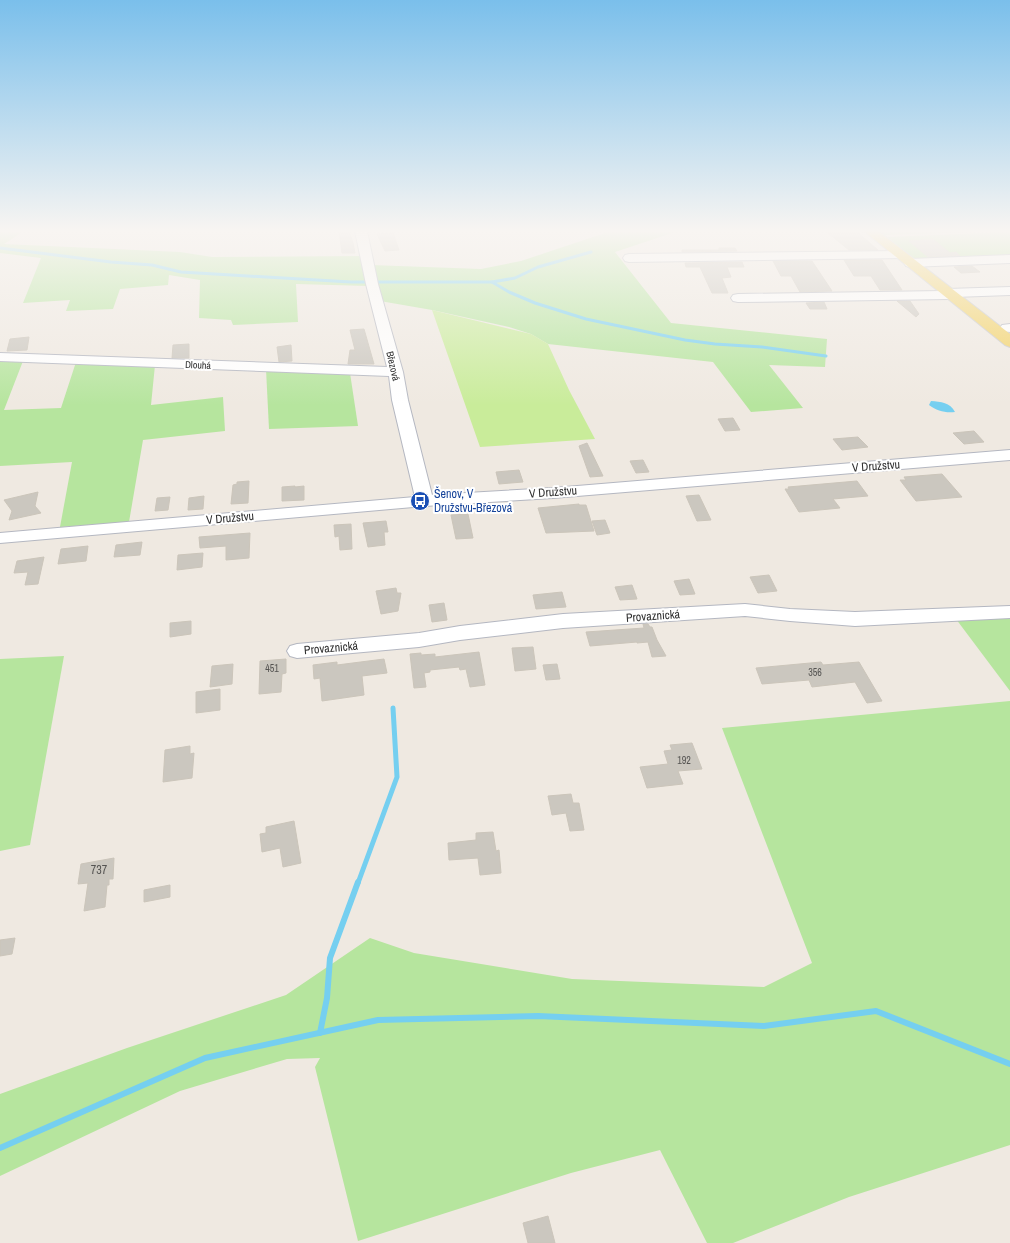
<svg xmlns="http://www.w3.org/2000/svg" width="1010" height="1243" font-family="'Archivo Narrow',sans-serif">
  <rect width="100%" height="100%" fill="#efe9e1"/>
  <g fill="#b6e59e">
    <polygon points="0,231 24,231 4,244 180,252 212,257 365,256 369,286 296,284 298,322 233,325 231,320 199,318 200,280 169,275 168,285 120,289 113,309 66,311 70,300 23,303 41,258 0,253"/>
    <polygon points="611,231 678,231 615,252 671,323 827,339 825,367 769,365 803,408 751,412 713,362 548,344 531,334 509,327 432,310 380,301 371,265 481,269 521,261"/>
    <polygon points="880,231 1005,231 884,235"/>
    <polygon points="1010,232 1010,257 917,261 887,237"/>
    <polygon points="0,360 23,361 4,410 61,408 76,362 155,365 151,405 223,397 225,431 143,440 129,522 60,527 72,462 0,466"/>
    <polygon points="266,369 350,373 358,426 269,429"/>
    <polygon points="1010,617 1010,691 956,619"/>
    <polygon points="64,656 30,845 0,851 0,659"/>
    <polygon points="1010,701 1010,1145 849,1197 733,1243 707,1243 660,1150 571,1173 358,1241 315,1067 320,1058 287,1059 180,1091 0,1176 0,1094 127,1048 286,995 370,938 414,953 572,979 764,987 812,963 722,728"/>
  </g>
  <polygon fill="#c9ec9a" points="432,310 531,334 548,344 569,390 595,439 480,447"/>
  <path fill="#75cff0" d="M 931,401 C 941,402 950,402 955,412 C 945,413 937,411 929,405 Z"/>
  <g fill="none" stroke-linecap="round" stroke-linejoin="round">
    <g stroke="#75cff0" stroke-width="3">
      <polyline points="0,248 111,262 152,265 181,272 351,282 492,282 509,292 535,303 586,319 685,340 715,344 762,347 826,356"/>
      <polyline points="492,282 515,278 538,267 591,252"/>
    </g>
    <polyline stroke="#75cff0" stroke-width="5" points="358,883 397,777 393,708"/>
    <g stroke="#75cff0" stroke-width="6">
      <polyline points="320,1033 327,998 330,958 358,882"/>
      <polyline points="0,1148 205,1058 378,1020 538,1016 764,1026 876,1011 1010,1064"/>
    </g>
  </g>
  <g fill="#cbc7bf" stroke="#cbc5ba">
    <polygon points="339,231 349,231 353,243 355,253 342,253"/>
    <polygon points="856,231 878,250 849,250 828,233"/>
    <polygon points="393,233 399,250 385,251 377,234"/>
    <polygon points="933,239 950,253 956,252 960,256 928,257 909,241"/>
    <polygon points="719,248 735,248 737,251 682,252 682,250 719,250"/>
    <polygon points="844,260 882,260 902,290 880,290 871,276 854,276"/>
    <polygon points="773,261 812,261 832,291 800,292 791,276 781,276"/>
    <polygon points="742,262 744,267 727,267 731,277 722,278 728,293 712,293 700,267 686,267 685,263"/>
    <polygon points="972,266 980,272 961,273 954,267"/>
    <polygon points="897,301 910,301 919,314 916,317"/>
    <polygon points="824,302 827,309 810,309 806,303"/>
    <polygon points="364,329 374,364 348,364 350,350 355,350 350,330"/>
    <polygon points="29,337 27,350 7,351 10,339"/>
    <polygon points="189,344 189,358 172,358 173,345"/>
    <polygon points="291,345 292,361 279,362 277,347"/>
    <polygon points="733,418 740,430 725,431 718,419"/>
    <polygon points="974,431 984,442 964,444 953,433"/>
    <polygon points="858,437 868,447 842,450 833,439"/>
    <polygon points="587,443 603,476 590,477 579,446"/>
    <polygon points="643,460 649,472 636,473 630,461"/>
    <polygon points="519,470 523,482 499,484 496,472"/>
    <polygon points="942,474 962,497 916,501 900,480 906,480 904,477"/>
    <polygon points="249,481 248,503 231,504 233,485 237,484 237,482"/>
    <polygon points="857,481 868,496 833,499 840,508 799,512 785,489 789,489 788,487"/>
    <polygon points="295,486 295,487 304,486 304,500 282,501 282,487"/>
    <polygon points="38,492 35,506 41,513 9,520 12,511 4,500"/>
    <polygon points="699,495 711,520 697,521 686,496"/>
    <polygon points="204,496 203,509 188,510 189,498"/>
    <polygon points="170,497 168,510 155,511 157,498"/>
    <polygon points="579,504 579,505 586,505 594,531 546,533 538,508"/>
    <polygon points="468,514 473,538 456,539 451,515"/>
    <polygon points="605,520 610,533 597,535 592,521"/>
    <polygon points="386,521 388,532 384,532 385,545 368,547 363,523"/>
    <polygon points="351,524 352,549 340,550 339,536 335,537 334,525"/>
    <polygon points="250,533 249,558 226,560 226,546 200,548 199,537"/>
    <polygon points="142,542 140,555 114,557 116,545"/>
    <polygon points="88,546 86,561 58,564 61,549"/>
    <polygon points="203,553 202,567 177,570 178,555"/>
    <polygon points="44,557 38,584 25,585 28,572 14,573 17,561"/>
    <polygon points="769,575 777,591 758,593 750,577"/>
    <polygon points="689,579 695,594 680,595 674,581"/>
    <polygon points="632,585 637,599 620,600 615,587"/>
    <polygon points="396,588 397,593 401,593 398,611 381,614 376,591"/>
    <polygon points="562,592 566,607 536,609 533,595"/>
    <polygon points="444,603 447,620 432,622 429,605"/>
    <polygon points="191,621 191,634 170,637 170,623"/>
    <polygon points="643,624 648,624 650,627 652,627 657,640 666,656 652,657 648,642 637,643 637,642 590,646 586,632 644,628"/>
    <polygon points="533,647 536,669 515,671 512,648"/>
    <polygon points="479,652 485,685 470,687 466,669 460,670 459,667 430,670 430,672 424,673 426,687 414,688 410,654 421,653 421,655 435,654 435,657"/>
    <polygon points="286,659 286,673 282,674 281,692 259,694 260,661"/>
    <polygon points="384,659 387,673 362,676 364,695 322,701 320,678 314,679 313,665 337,662 337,665"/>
    <polygon points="821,662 823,665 859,662 882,701 867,703 855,682 812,687 809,680 762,684 756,668"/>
    <polygon points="233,664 232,684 210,687 212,666"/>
    <polygon points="557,664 560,679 546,680 543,665"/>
    <polygon points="220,689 220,710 196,713 196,692"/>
    <polygon points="692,743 702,769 678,771 683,784 647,788 640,767 668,764 664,751 672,750 670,745"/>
    <polygon points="190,746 190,754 194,753 192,778 163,782 165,750"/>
    <polygon points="571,794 573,803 579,803 584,830 570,831 566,813 552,815 548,796"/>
    <polygon points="294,821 301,863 283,867 280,848 262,852 260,834 266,833 266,827"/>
    <polygon points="493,832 496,851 499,850 501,873 480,875 478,858 449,860 448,843 476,840 476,833"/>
    <polygon points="114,858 113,879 109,879 109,885 107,885 105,907 84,911 88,883 78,884 81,864"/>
    <polygon points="170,885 170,897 144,902 144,890"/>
    <polygon points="15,938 12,954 0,956 0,940"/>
    <polygon points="548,1216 555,1243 528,1243 523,1223"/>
  </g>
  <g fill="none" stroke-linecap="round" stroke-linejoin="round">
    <defs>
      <g id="minor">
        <polygon points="355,231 367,231 378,284 403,372 408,400 432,495 553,488 1010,450 1010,460 553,498 425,506 0,543 0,533 415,497 392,400 389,376 0,361 0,353 387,367 366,284"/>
        <polygon points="900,251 904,252 906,255 904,258 629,262 625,261 623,258 625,255 629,254"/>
        <polygon points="1010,255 1010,263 910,267 906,266 904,263 906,260 910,259"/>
        <polygon points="1010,287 1010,295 954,297 949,299 738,302 733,301 731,298 733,295 738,294 942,291 947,289"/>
        <polygon points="1010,324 1010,332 1002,331 1000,328 1002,325"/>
        <polygon points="745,604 790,609 855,612 1010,606 1010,618 855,626 790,621 745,616 563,628 460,640 419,647 297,658 290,656 287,651 290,646 297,644 419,633 460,626 563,614"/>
      </g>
      <polygon id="major" points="864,231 878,231 1010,334 1010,347 1005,345"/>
    </defs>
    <use href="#minor" stroke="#b4b7c1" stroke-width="2"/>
    <use href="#major" stroke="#c9c9c9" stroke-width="2"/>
    <use href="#minor" fill="#fff" fill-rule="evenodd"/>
    <use href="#major" fill="#f2d163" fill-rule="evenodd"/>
  </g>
  <linearGradient id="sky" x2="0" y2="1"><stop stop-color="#7abfeb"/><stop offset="0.57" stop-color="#f8f5f2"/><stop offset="1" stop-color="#f8f5f2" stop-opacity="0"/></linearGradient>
  <rect width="1010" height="405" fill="url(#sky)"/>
  <defs>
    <symbol id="bus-disc" viewBox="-11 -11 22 22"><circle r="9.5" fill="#1a4fb4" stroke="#fff"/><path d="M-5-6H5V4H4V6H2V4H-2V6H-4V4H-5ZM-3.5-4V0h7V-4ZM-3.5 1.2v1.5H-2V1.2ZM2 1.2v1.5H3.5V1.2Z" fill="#fff"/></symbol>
  </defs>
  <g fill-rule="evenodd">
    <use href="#bus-disc" x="409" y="490" width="22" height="22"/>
  </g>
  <g text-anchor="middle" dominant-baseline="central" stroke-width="4" stroke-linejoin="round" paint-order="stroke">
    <g font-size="10" fill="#2e2e2e" stroke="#fff">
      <text transform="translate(198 365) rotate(2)">Dlouhá</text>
      <text transform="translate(393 366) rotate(77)">Březová</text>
    </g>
    <g font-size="10" fill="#555452">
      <text x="272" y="668">451</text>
      <text x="815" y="672">356</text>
      <text x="684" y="760">192</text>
    </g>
    <g font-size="12" fill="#2e2e2e" stroke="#fff">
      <text transform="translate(876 466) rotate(-4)">V Družstvu</text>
      <text transform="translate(553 492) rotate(-4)">V Družstvu</text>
      <text transform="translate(230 518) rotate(-5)">V Družstvu</text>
      <text transform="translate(653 616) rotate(-4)">Provaznická</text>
      <text transform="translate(331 648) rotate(-5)">Provaznická</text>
    </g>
    <g font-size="12" fill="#164399" stroke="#fff" text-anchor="start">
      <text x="434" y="494">Šenov, V<tspan x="434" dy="14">Družstvu-Březová</tspan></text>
    </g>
    <g font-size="12" fill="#555452">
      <text x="99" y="870">737</text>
    </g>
  </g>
</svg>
